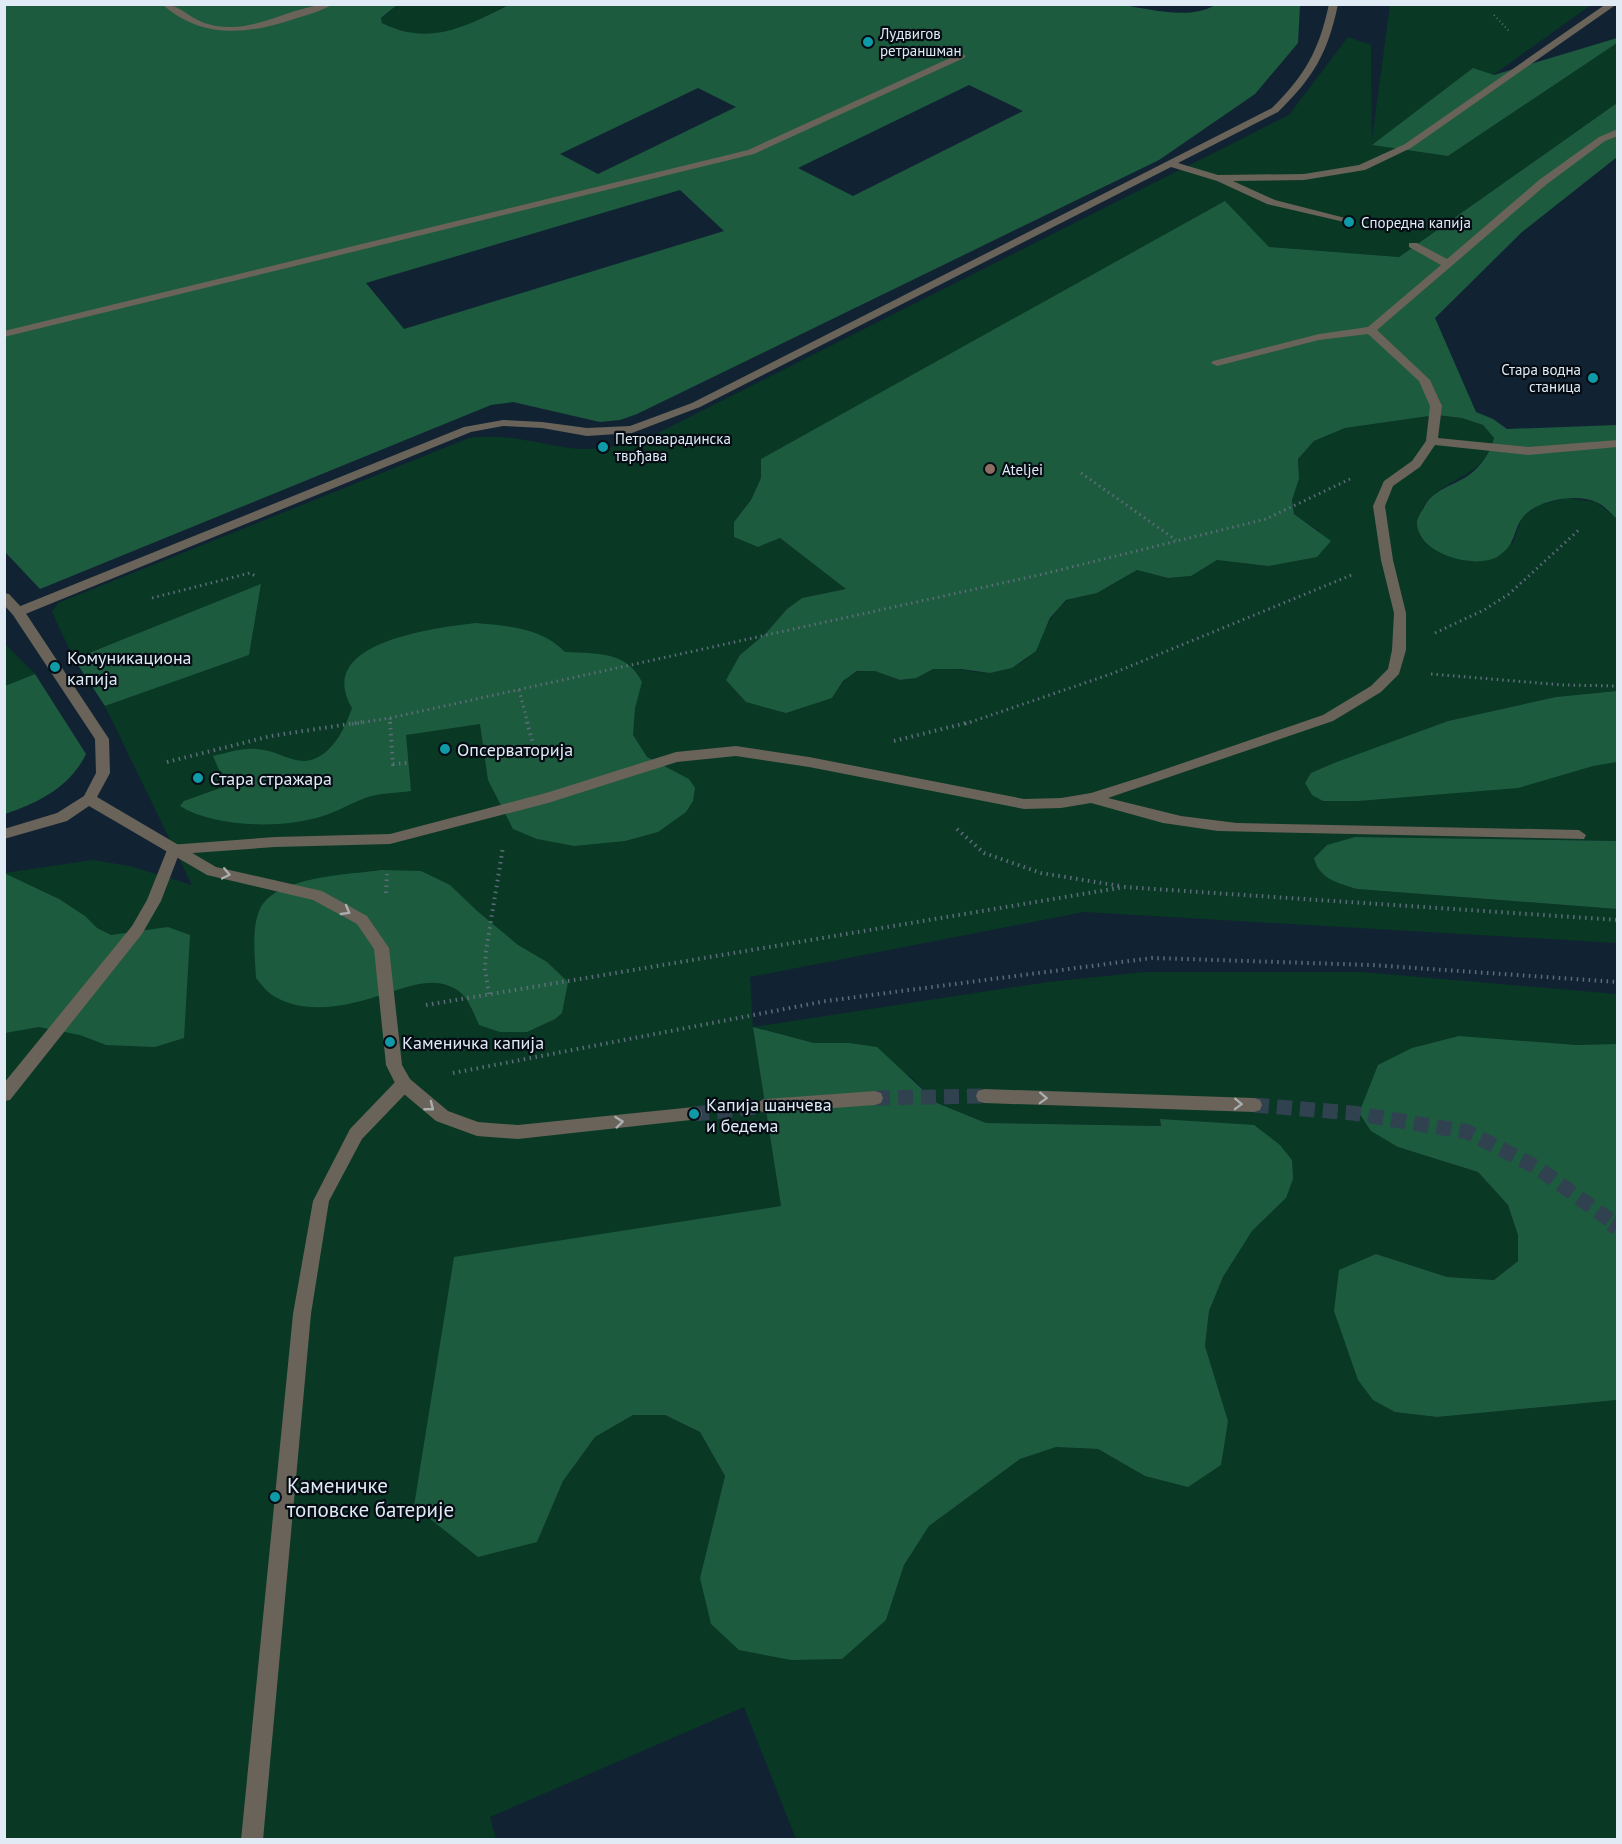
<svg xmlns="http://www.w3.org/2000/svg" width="1622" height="1844" font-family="'PT Sans',sans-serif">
  <rect width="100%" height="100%" fill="#112333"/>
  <g fill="#093824" fill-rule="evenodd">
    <path d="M 397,5 L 511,5 C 467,27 430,47 382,23 L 381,19 Z"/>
    <path d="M 1390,5 L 1591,5 L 1493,75 L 1373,145 L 1448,156 L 1617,43 L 1617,103 L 1399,257 L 1269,247 L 761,478 L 751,500 L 734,522 L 758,547 L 780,538 L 847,589 L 802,598 L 787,609 L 766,633 L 740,655 L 832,698 C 843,681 853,667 875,671 C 884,672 892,679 901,680 C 915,681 922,671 934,669 C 954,665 974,675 993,672 C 1046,664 1033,633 1064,603 C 1069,598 1077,598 1085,596 C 1104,591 1120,580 1137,570 L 1168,578 L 1191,576 L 1217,560 L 1268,566 L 1319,531 L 1294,514 L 1292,500 L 1299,479 L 1298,459 L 1314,441 L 1345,428 L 1435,415 L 1462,418 L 1483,425 L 1494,438 C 1483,490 1410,476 1420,537 L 1513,543 L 1522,517 L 1539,505 L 1566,498 L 1596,502 L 1617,519 L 1617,691 L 1556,697 L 1448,721 L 1311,773 L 1323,801 L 1358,801 L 1617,762 L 1617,841 L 1355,837 L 1357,889 L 1617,909 L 1617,943 L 1084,912 L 750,977 L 753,1027 L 1048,982 L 1145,972 L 1362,972 L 1617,994 L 1617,1044 L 1576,1045 L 1398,1147 L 1478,1172 L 1508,1205 L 1518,1235 L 1518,1261 L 1494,1280 L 1447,1277 L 1376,1254 L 1395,1412 L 1437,1417 L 1617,1400 L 1617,1839 L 796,1839 L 744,1707 L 490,1817 L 496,1839 L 5,1839 L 4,873 L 93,860 L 130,866 L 192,885 L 105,706 L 249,655 L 261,585 L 74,659 L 52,612 L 58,603 L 469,438 C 503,433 535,443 569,448 C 592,451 616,446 638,443 L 1289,115 L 1348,37 L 1371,45 L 1372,139 ZM 754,1027 L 814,1043 L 849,1043 L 911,1077 L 937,1103 L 986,1123 L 1161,1126 L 1160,1119 L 1286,1198 L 1252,1231 L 1223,1277 L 1209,1311 L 1205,1346 L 1228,1421 L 1145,1476 L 1098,1449 L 1056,1447 L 1020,1459 L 929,1526 L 904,1565 L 886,1620 L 700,1578 L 725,1476 L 700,1432 L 665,1415 L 633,1415 L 595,1437 L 563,1481 L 537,1542 L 454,1258 L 781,1206 Z"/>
    <polygon points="4,644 5,644 35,674 5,686"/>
  </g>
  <g fill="#1d5b3f" fill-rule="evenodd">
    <path d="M 511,4 L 1117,4 C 1146,8 1189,21 1215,5 L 1300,5 L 1298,43 L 1255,94 L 1159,160 L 637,414 L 620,420 L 600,422 L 513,402 L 491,405 L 40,589 L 5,552 L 5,5 L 397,5 L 381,18 L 382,23 C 430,47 467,26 511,4 ZM 969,85 L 1023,111 L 853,196 L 798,168 ZM 698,88 L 736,107 L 598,174 L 560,154 ZM 680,190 L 724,231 L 404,329 L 366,283 Z"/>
    <polygon points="1617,38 1617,43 1448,156 1372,145 1473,68 1494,75"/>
    <path d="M 1617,103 L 1617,157 L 1522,232 L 1435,318 L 1476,412 L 1493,419 L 1507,429 L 1617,425 L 1617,519 C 1611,514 1604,505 1596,502 C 1576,493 1538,500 1524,516 C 1512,529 1518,544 1497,557 C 1473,570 1415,553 1417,521 C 1418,517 1421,512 1423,509 C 1433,488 1452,487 1469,475 C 1481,466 1491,452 1494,438 L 1483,425 L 1462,418 L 1436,415 L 1345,428 L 1314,441 L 1298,459 L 1299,479 L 1292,500 L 1294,514 L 1331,541 L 1317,557 L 1268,566 L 1217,560 L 1191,576 L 1168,578 L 1137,570 L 1097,593 L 1066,600 L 1050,618 L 1036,651 L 1012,668 L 990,673 L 961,669 L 933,669 L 916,678 L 900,680 L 875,671 L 857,671 L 843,681 L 832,698 L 786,713 L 746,702 L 726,680 L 740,655 L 766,633 L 787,609 L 802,598 L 846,589 L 780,538 L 758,547 L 734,537 L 734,522 L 751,500 L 761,478 L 761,459 L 1225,201 L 1269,247 L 1399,257 Z"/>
    <polygon points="261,584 249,655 105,706 74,659"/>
    <path d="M 475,623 C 507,626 541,627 565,652 C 596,654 626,650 642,682 L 635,708 L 633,735 L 647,757 L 689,779 L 695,788 L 693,801 L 686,812 L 658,832 L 625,841 L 574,846 L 537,839 L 513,829 L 488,780 L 480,724 L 406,735 L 411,791 C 397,793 379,793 365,798 C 352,803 338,811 323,816 C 283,829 215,828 180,806 L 184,801 L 226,786 L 213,756 C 230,752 246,746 264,750 C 277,752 290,761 304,761 C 330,760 345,729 352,708 C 313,642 435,628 475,623 Z"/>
    <path d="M 35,674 L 86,754 C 70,787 38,803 5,814 L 5,686 Z"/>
    <polygon points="1617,691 1617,762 1593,766 1518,788 1358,801 1323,801 1312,795 1305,783 1311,773 1334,763 1448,721 1556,697"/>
    <path d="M 1355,837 L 1617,841 L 1617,909 L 1357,889 C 1338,883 1319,879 1314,858 L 1327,845 Z"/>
    <path d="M 381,870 L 421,871 L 450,885 L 476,910 L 518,945 L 547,962 L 568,982 L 562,1013 L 555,1019 L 527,1032 L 500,1032 L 479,1025 C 473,1012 468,995 454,988 C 433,976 407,987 387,993 C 352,1005 306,1017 272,995 C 266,991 261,984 256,978 C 255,958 251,928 260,909 C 276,876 348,875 381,870 Z"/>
    <polygon points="4,873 59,899 85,916 97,928 111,935 168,927 190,935 184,1038 155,1047 106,1045 80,1035 39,1027 5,1033"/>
    <polygon points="753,1027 814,1043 849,1043 877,1047 937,1103 986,1123 1161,1126 1160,1119 1254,1125 1280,1145 1292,1160 1293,1179 1286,1198 1252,1231 1223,1277 1209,1311 1205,1346 1228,1421 1221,1465 1188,1487 1145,1476 1098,1449 1056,1447 1020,1459 929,1526 904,1565 886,1620 842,1659 791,1660 739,1650 711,1624 700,1578 725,1476 700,1432 665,1415 633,1415 595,1437 563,1481 537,1542 478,1557 414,1506 454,1257 781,1206"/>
    <polygon points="1459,1036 1576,1045 1617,1044 1617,1400 1437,1417 1395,1412 1373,1400 1358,1380 1334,1311 1339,1270 1376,1254 1447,1277 1494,1280 1518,1261 1518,1235 1508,1205 1478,1172 1398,1147 1371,1131 1359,1113 1378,1065 1412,1048"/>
  </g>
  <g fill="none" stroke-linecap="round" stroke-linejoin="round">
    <g stroke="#304150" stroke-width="15" stroke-dasharray="15 8" stroke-linecap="butt">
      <polyline points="875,1098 984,1096"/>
      <polyline points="1254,1105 1353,1113 1468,1132 1538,1168 1614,1223"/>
      <polyline points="694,1114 766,1106"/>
    </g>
    <polyline stroke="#304150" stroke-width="19" stroke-dasharray="19 10" stroke-linecap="butt" points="1612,1222 1618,1226"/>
    <polyline stroke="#5c6c7a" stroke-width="2" stroke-dasharray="1 3" stroke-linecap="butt" points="1494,15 1510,32"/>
    <g stroke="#5c6c7a" stroke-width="3" stroke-dasharray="1.5 4" stroke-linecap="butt">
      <polyline points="1081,473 1176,540"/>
      <polyline points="152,598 250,573 257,577"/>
      <polyline points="1435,633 1484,610 1509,594 1581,528"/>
      <polyline points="1431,674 1563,685 1618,686"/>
      <polyline points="519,690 528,724"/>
      <polyline points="390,718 390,724"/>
      <polyline points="352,724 390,718 1039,575 1266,519 1350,479"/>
      <polyline points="965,724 1111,674 1354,574"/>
    </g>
    <g stroke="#5c6c7a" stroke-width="4" stroke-dasharray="1.5 4.5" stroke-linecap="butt">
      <polyline points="390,722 393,764 408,763"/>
      <polyline points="527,722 538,762"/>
      <polyline points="894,741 970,722"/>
      <polyline points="167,762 271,736 362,722"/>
      <polyline points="957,829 984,853 1041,873 1120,886"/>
      <polyline points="386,893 387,874"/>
      <polyline points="489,994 485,969 486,951 503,847"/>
      <polyline points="426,1005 1124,887 1618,920"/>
      <polyline points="453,1073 826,1001 1152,958 1372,965 1618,982"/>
    </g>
    <g fill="#696359" fill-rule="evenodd">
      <path d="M 162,4 C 178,4 186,15 200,21 C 210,26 221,27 232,27 C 267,26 299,4 333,4 C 322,11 307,15 294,19 C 247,35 201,39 162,4 Z"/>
      <path d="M 1329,4 L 1338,4 C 1328,53 1313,78 1278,112 L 1178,163 L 1218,175 L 1304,174 L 1359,165 L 1405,144 L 1606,4 L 1617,4 L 1411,148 L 1365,170 L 1304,180 L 1233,181 L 1275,200 L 1353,220 L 1353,224 L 1267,204 L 1217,181 L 1171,167 L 700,407 L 632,433 L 587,436 L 542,428 L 503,426 L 471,432 L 23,615 L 13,615 L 12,612 L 13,609 L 464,427 L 503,420 L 542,422 L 587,428 L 630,426 L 692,403 L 1272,108 C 1305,75 1319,51 1329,4 Z"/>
      <polygon points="961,53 966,56 964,58 754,154 4,337 4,331 748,150"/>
      <polygon points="1618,129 1618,136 1605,141 1547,184 1377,330 1430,380 1442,406 1438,438 1528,447 1618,440 1618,447 1528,455 1435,445 1420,467 1393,486 1385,506 1393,560 1406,613 1406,650 1399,674 1381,692 1333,721 1108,798 1181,816 1237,823 1579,830 1586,835 1584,839 1218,831 1163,823 1091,803 1061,808 1024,809 809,767 736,756 677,762 548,803 390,844 275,847 179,854 161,901 142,934 10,1100 4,1101 4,1083 132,926 147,900 169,845 275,837 390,834 546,793 676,752 736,746 809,757 1024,799 1061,798 1091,793 1145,776 1323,715 1371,686 1388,669 1392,650 1394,613 1381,560 1373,506 1384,481 1412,461 1426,441 1430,406 1419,381 1368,334 1319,340 1217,366 1211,363 1213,361 1319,334 1368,327 1441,265 1409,247 1409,243 1417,243 1447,259 1539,180 1599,137"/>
      <polygon points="404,1077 410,1079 412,1084 410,1089 362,1139 329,1201 311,1314 263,1840 241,1840 293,1314 313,1201 350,1129 398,1079"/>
    </g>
    <g fill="#696359" fill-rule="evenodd">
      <polygon points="4,593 9,594 23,609 109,739 110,773 97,797 216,867 322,891 367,916 389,948 402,1065 410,1079 448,1111 478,1122 518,1125 694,1107 700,1109 702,1114 700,1119 518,1139 477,1136 436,1121 398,1089 386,1065 374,949 357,924 313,900 207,875 89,806 67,821 4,839 4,829 57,813 84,796 96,773 95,739 13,615 4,605"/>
      <polygon points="984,1089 1254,1098 1260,1100 1262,1105 1260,1110 1254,1112 984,1103 978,1101 976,1096 978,1091"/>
      <polygon points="875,1091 881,1093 883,1098 881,1103 875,1105 766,1113 760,1111 758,1106 760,1101 766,1099"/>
    </g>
  </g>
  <defs><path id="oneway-chevron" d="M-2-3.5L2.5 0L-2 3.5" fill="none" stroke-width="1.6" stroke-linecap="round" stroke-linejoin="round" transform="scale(1.5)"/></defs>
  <g stroke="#aaaeaf">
    <use href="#oneway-chevron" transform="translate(226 874) rotate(12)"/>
    <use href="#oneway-chevron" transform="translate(346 911) rotate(30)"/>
    <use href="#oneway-chevron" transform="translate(1043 1098) rotate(2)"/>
    <use href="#oneway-chevron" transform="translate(1238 1104) rotate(2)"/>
    <use href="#oneway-chevron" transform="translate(430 1107) rotate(38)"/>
    <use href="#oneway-chevron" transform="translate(619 1122) rotate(-6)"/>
  </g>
  <g fill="#0f9aa8" stroke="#050c13" stroke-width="2">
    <circle cx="868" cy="42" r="6"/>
    <circle cx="1349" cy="222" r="6"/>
    <circle cx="1593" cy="378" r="6"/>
    <circle cx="603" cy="447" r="6"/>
    <circle cx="55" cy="667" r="6"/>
    <circle cx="445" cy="749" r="6"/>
    <circle cx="198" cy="778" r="6"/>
    <circle cx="390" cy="1042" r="6"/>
    <circle cx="694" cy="1114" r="6"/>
    <circle cx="275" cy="1497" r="6"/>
  </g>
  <circle fill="#8d6e63" stroke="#050c13" stroke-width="2" cx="990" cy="469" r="6"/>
  <g text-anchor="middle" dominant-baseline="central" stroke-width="4.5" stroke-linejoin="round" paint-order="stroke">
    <g font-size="15" fill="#e0ebf6" stroke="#050c13" text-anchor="start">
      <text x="880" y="33">Лудвигов<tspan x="880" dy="17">ретраншман</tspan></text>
      <text x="1361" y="222">Споредна капија</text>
      <text x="1581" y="369" text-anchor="end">Стара водна<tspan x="1581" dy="17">станица</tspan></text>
      <text x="615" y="438">Петроварадинска<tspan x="615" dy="17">тврђава</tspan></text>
      <text x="1002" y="469">Ateljei</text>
    </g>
    <g font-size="18" fill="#e0ebf6" stroke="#050c13" text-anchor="start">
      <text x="67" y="657">Комуникациона<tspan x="67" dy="21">капија</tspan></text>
      <text x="457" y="749">Опсерваторија</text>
      <text x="210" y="778">Стара стражара</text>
      <text x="402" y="1042">Каменичка капија</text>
      <text x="706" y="1104">Капија шанчева<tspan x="706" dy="21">и бедема</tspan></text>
    </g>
    <g font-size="21" fill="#e0ebf6" stroke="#050c13" text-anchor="start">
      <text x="287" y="1485">Каменичке<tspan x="287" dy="24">топовске батерије</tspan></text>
    </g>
  </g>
  <rect width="1622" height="1844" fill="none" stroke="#e0ebf6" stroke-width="12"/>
</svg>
